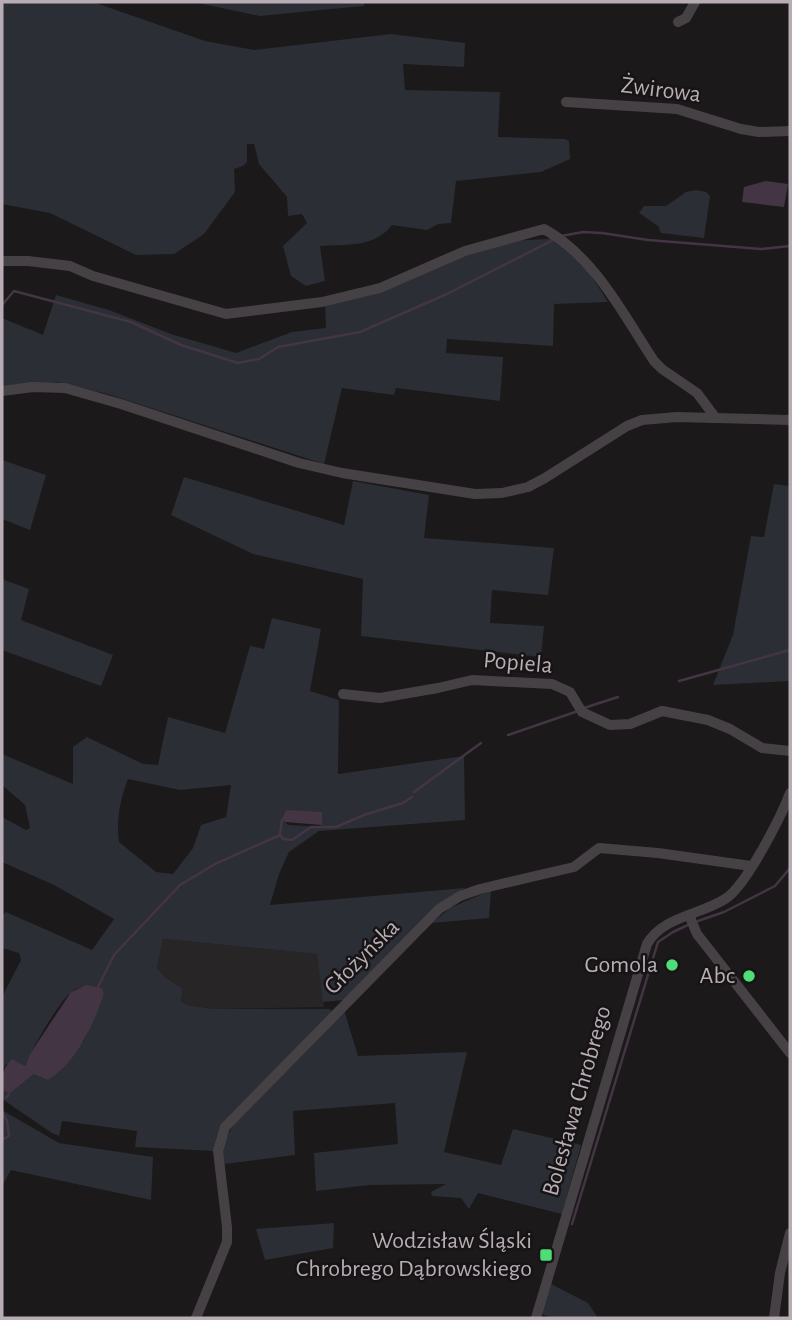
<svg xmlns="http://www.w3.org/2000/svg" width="792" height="1320" font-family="'Alegreya Sans',sans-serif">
  <rect width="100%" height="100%" fill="#1b191a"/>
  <polygon fill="#282526" points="163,939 318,954 324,1007 215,1009 187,1005 181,1001 183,989 165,977 157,968"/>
  <g fill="#2b2e34" fill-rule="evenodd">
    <path d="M 2,2 L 93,2 L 205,41 L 254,50 L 391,34 L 465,43 L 464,67 L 403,64 L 405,90 L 500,92 L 498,137 L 565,139 L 569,141 L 570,159 L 541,172 L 456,181 L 451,223 L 438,224 L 427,230 L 392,225 C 374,248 347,244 320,246 L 325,281 L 306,286 L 291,276 L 283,246 L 307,223 L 302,214 L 288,216 L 287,197 L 259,164 L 254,144 L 247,144 L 247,162 L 243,166 L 234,169 L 235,192 L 204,234 L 174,254 L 136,255 L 50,213 L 2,204 Z"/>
    <polygon points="193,2 366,2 363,6 260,16"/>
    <polygon points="696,190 706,192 710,196 704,238 661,233 658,226 639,213 644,206 666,206 686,192"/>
    <polygon points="551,236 594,275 592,277 608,302 554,304 553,346 447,339 446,353 503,357 500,401 396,388 394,395 342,388 324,464 111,395 58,382 2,387 2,318 43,335 56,295 109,310 171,334 236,353 292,332 326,328 325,305 486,242 548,239"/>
    <polygon points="2,460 46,475 30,530 2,519"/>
    <polygon points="184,477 344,525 353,481 429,495 424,538 554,548 548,595 492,590 490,623 544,626 541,657 361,636 363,579 253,554 171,515"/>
    <polygon points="774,484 790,486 790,681 713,685 733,635 751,536 764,537"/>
    <polygon points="2,579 29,589 21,620 113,655 101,686 2,650"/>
    <path d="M 272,618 L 321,629 L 310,691 L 339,700 L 338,774 L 464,756 L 465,820 L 319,831 L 289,852 L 279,874 L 270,905 L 465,888 L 433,910 L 345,1000 L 323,1002 L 317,954 L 163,939 L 157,968 L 165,977 L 183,989 L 181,1001 L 187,1005 L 215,1009 L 329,1009 L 334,1012 L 231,1114 L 214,1151 L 135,1147 L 137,1131 L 62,1121 L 59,1136 L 52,1133 L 2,1099 L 2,1090 L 9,1094 L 34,1074 L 84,1041 L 104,994 L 102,988 C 91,986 78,985 70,993 C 57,1005 31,1050 25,1066 L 6,1064 L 2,1072 L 2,997 L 21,960 L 19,953 L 2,948 L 2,916 L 6,912 L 92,950 L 114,919 L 54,885 L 2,862 L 2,817 L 26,830 L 30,828 L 25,805 L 2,785 L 2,754 L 73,784 L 73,747 L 87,737 L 143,764 L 158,765 L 168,717 L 225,733 L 250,646 L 264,649 ZM 128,779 L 180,790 L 231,785 L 226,817 L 201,825 L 193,848 L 173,874 L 156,872 L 119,842 C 116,820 120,800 128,779 ZM 321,812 L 321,827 L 288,825 L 285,822 Z"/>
    <polygon points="491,890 489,918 432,923 450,908"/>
    <polygon points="344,1010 358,1056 467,1052 444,1152 501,1165 513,1129 581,1145 562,1214 478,1193 469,1209 461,1198 432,1196 431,1192 446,1184 370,1185 316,1191 314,1153 398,1144 395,1103 293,1111 295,1155 225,1164 222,1159 223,1146 234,1122"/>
    <polygon points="2,1110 59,1143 153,1157 151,1200 11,1170 2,1186"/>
    <polygon points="334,1223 333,1248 265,1260 256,1229"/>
    <polygon points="551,1284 588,1303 598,1318 553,1318 542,1314"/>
  </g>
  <g fill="#443544">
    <polygon points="766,181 788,184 784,207 742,202 744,187"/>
    <polygon points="286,810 322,812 322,825 285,822 282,819"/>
    <path d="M 86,985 L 102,988 L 104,994 C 93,1025 77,1062 48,1080 L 34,1074 L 9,1094 L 2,1090 C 2,1076 2,1069 12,1059 L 25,1066 L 30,1054 L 71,992 Z"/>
  </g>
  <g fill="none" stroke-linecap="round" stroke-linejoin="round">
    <g stroke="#443544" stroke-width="2.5">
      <polyline points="561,236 583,232 602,233 648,240 761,249 790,246"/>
      <polyline points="2,305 14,291 131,322 181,345 238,363 259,359 278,347 360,332 447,294 555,239"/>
      <polyline points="679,681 790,650"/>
      <polyline points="584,708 618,697"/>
      <polyline points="508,735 578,711"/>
      <polyline points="414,792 481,743"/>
      <polyline points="280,835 282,819"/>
      <polyline points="695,922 724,912 775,886 790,868"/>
      <polyline points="98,987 114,955 180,885 215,864 280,835 283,839 292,840 311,827 336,827 364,815 403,803 412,797"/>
      <polyline points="6,1098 9,1094"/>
      <polyline points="2,1112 7,1121 9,1136 2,1140"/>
      <polyline points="572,1224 658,942 673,932 688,925"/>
    </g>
    <g stroke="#464144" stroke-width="10">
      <polyline points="678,22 686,18 695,2"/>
      <polyline points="566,102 677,109 741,129 759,132 790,131"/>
      <path d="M 2,261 L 28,261 L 70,266 L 93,276 L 226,314 L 322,302 L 380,288 L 465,251 L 544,229 C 595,257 623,314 654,361 L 662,369 L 697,393 L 715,417"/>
      <polyline points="2,391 33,387 65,388 121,404 299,463 342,473 475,494 502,493 528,487 545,478 627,426 642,420 677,417 790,420"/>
      <polyline points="343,694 380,698 438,688 472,680 552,684 570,692 582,712 610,725 630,724 662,711 708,720 730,729 762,748 790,751"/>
      <polyline points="689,915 697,934 790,1053"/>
      <polyline points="196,1318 227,1242 227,1227 218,1151 225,1127 439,909 460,896 480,889 574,867 599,848 658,853 751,866"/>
      <path d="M 536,1318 L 647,944 C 662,917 700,915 725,899 C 746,886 781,817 790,793"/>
      <polyline points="774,1318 780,1273 790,1233"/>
    </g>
  </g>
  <g fill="#4edd77" stroke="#161415" stroke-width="2.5">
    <circle cx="672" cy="965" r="7"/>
    <circle cx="749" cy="976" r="7"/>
    <rect x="539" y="1248" width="14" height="14" rx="3.5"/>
  </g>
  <g text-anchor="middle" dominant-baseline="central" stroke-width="5" stroke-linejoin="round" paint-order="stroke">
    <g font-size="24" fill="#b9adb5" stroke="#161415">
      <text transform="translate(661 90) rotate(7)">Żwirowa</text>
      <text transform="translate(518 663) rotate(5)">Popiela</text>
      <text transform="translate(362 957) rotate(-45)">Głożyńska</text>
      <text transform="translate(577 1101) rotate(-74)">Bolesława Chrobrego</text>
    </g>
    <g font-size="24" fill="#b9adb5" stroke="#161415" text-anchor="end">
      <text x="658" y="965">Gomola</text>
      <text x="735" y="976">Abc</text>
      <text x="532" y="1241">Wodzisław Śląski<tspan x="532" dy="28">Chrobrego Dąbrowskiego</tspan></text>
    </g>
  </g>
  <rect width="792" height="1320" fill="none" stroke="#b9adb5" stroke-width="7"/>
</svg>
